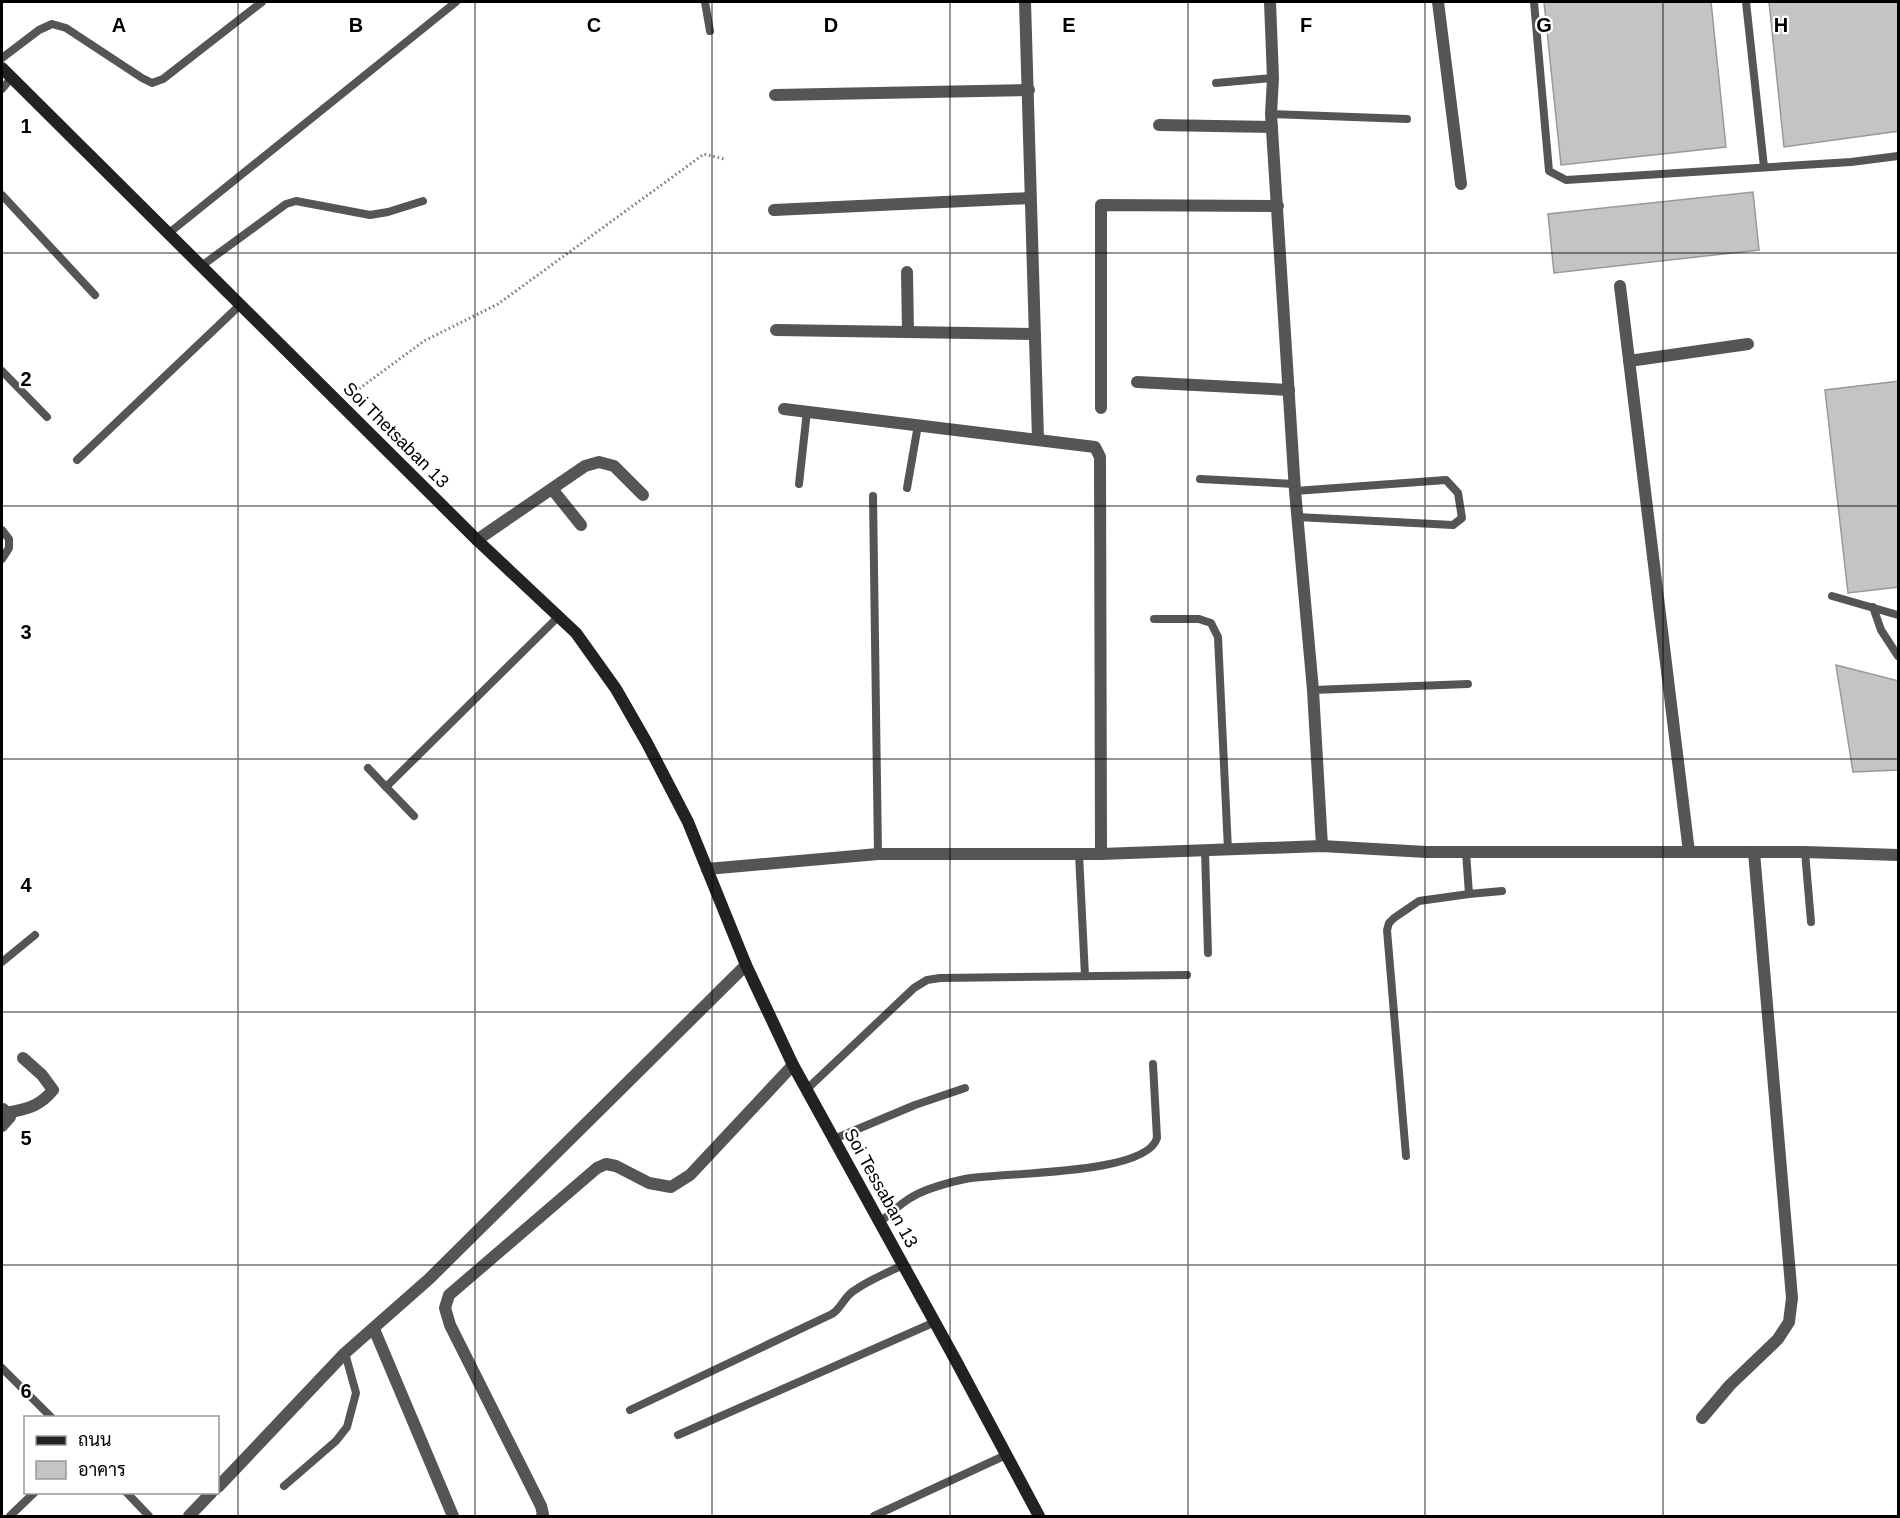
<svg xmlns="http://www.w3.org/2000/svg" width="1900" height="1518" font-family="Arial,Sarabun,sans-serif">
  <rect width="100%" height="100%" fill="#fff"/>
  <g fill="#c4c4c4" stroke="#999" stroke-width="1.5">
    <polygon points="1544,2 1711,2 1726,147 1561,165"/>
    <polygon points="1769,2 1899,2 1899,131 1784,147"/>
    <polygon points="1753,192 1759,250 1554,273 1548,214"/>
    <polygon points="1899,381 1899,587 1848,593 1825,390"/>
    <polygon points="1836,665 1899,681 1899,770 1853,772"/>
  </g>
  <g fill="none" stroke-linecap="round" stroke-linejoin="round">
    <polyline stroke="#777" stroke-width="3" stroke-dasharray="1.5 3" stroke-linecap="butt" points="352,394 424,341 498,304 704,154 724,159"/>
    <g stroke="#555" stroke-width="8">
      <polyline points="705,2 710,31"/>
      <polyline points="1534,2 1549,171 1566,180 1851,162 1898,156"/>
      <polyline points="1746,2 1764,167"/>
      <polyline points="2,58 39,30 52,24 66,28 142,78 152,83 163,79 262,2"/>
      <polyline points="1216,83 1273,78"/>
      <polyline points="2,89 12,77"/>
      <polyline points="1271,114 1407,119"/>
      <polyline points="2,195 95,295"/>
      <polyline points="169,233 456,2"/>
      <polyline points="200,267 286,204 296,201 370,215 388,212 423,201"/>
      <polyline points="2,371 47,417"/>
      <polyline points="77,460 240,305"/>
      <polyline points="1200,479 1295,484"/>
      <polyline points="799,484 807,411"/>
      <polyline points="907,488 918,425"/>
      <polyline points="1295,491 1446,480 1458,493 1462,518 1453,525 1297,517"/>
      <polyline points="873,496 878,854"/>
      <polyline points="2,530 9,539 9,548 2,559"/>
      <polyline points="1832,596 1898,615"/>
      <polyline points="1873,607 1881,630 1898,656"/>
      <polyline points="1154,619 1199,619 1211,623 1218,637 1228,850"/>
      <polyline points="1313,690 1468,684"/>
      <polyline points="368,768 386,787 559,616"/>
      <polyline points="386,787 414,816"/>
      <polyline points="1205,851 1208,953"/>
      <polyline points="1466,852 1469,894 1502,891"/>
      <polyline points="1805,852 1811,922"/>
      <polyline points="1079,854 1085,976"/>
      <polyline points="2,962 35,935"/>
      <polyline points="807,1089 914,988 927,980 940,978 1187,975"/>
      <polyline points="834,1139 915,1105 965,1088"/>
      <polyline points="1406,1156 1387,930 1389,923 1394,918 1419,901 1469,894"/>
      <path d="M 880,1222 C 890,1214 901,1203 912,1197 C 925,1189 950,1182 965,1179 C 1000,1172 1146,1176 1157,1138 L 1153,1064"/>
      <polyline points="2,1368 52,1418"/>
      <path d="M 630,1410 L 832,1314 C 842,1308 844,1296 855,1290 C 869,1280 887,1273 903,1265"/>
      <polyline points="678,1435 935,1322"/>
      <polyline points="284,1486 336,1441 347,1427 356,1393 345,1353"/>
      <polyline points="126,1492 149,1516"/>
      <polyline points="10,1516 35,1492"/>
      <polyline points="874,1516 1006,1455"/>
    </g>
    <g stroke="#555" stroke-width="12">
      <polyline points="1025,2 1038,439"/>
      <polyline points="1270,2 1273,78 1271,114 1295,491 1313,690 1322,846"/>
      <polyline points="1438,2 1461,184"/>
      <polyline points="775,95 1029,90"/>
      <polyline points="1159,125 1272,127"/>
      <polyline points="774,210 1030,198"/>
      <polyline points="907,272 908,332"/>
      <polyline points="1620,286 1689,852"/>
      <polyline points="776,330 1035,334"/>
      <polyline points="1629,361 1748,344"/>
      <polyline points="1137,382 1289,390"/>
      <polyline points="1101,408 1101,205 1278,206"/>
      <polyline points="784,409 1095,447 1100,457 1101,854"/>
      <polyline points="552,489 581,525"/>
      <polyline points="477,540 585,466 599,462 614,466 643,495"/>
      <polyline points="707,869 878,854 1101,854 1322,846 1426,852 1805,852 1898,855"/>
      <path d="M 7,1113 C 28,1108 39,1107 53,1090 L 42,1075 L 23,1058"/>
      <polyline points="2,1126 10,1117 3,1109"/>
      <polyline points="374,1329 453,1516"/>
      <polyline points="1702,1418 1730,1385 1778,1339 1789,1322 1792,1298 1754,852"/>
      <polyline points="218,1487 345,1353 429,1279 746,965"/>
      <polyline points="189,1516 212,1492"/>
      <polyline points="542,1516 543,1514 541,1506 450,1325 445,1308 449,1295 597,1168 606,1164 616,1166 649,1183 671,1187 690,1175 793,1065"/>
    </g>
    <polyline stroke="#222" stroke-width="12" points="2,68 477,540 576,633 616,689 647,743 688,822 746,965 793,1065 955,1359 1039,1516"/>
  </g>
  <path fill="none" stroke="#000" stroke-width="1.5" stroke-opacity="0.55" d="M 238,2 L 238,1516M 475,2 L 475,1516M 712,2 L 712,1516M 950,2 L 950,1516M 1188,2 L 1188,1516M 1425,2 L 1425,1516M 1663,2 L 1663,1516M 2,253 L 1898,253M 2,506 L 1898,506M 2,759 L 1898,759M 2,1012 L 1898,1012M 2,1265 L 1898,1265"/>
  <g text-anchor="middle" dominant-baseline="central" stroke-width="4.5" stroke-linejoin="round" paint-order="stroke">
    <g font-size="18" fill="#000" stroke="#fff">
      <text transform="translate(396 435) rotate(45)">Soi Thetsaban 13</text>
      <text transform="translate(881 1188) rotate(61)">Soi Tessaban 13</text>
    </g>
  </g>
  <g font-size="20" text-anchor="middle" font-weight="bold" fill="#000" stroke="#fff" stroke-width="4.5" stroke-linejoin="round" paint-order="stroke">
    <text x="119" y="32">A</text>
    <text x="356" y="32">B</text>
    <text x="594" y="32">C</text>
    <text x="831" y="32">D</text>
    <text x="1069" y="32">E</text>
    <text x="1306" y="32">F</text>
    <text x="1544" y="32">G</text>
    <text x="1781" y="32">H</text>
    <text x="26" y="133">1</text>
    <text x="26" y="386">2</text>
    <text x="26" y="639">3</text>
    <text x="26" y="892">4</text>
    <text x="26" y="1145">5</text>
    <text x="26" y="1398">6</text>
  </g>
  <rect width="1900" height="1518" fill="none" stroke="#000000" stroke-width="6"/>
  <rect x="24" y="1416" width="195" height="78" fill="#ffffff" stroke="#999999" stroke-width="1.5"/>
  <rect x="36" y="1436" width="30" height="9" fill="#222222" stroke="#999999" stroke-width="1.5"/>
  <text x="78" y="1446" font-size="18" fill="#000000">ถนน</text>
  <rect x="36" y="1461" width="30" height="18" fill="#c4c4c4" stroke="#999999" stroke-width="1.5"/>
  <text x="78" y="1476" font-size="18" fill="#000000">อาคาร</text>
</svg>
